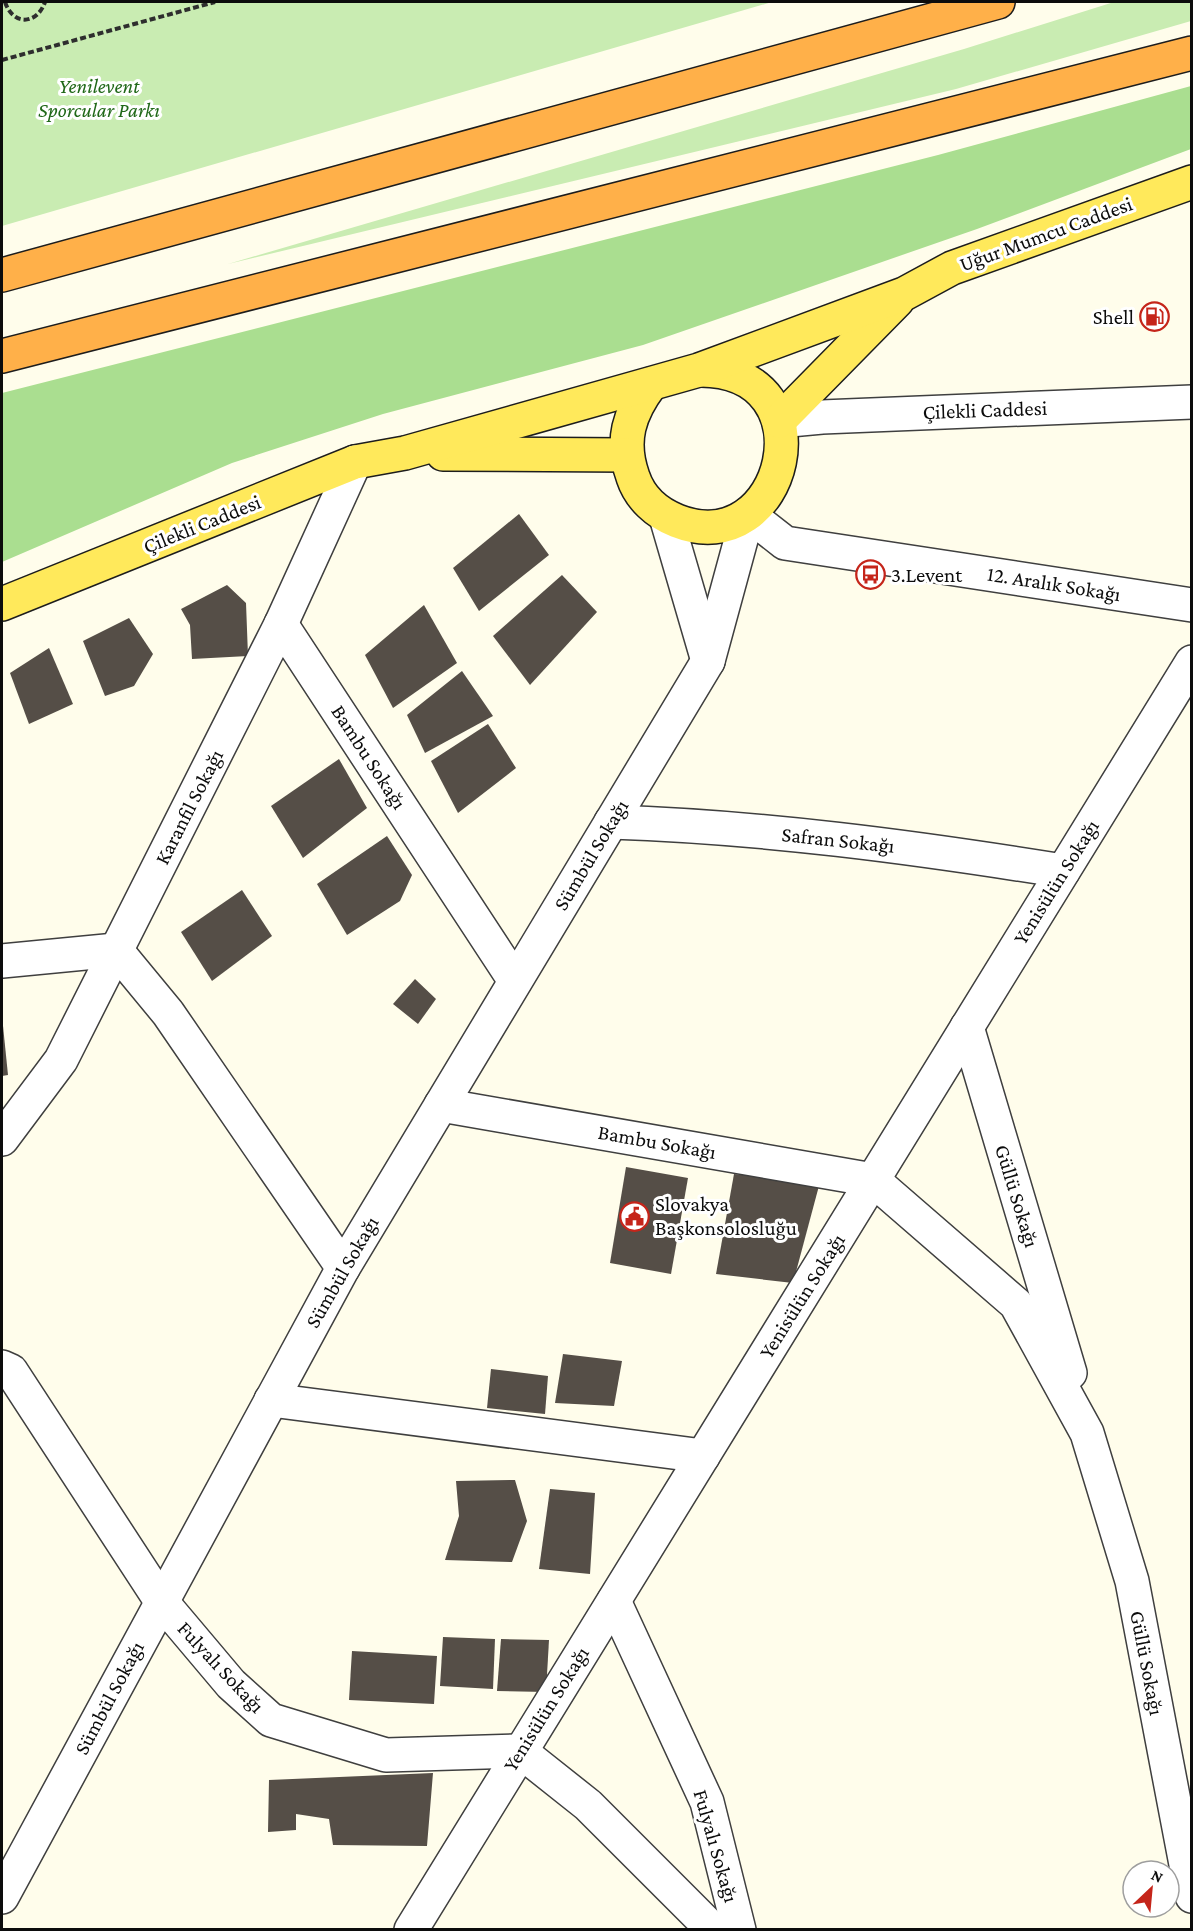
<svg xmlns="http://www.w3.org/2000/svg" width="1193" height="1931" font-family="'Crimson Pro',serif">
  <rect width="100%" height="100%" fill="#fffdeb"/>
  <g fill="#c9ecb2">
    <polygon points="2,2 772,2 2,226"/>
    <polygon points="1114,2 1191,2 1191,21 956,89 228,264 964,49"/>
  </g>
  <polygon fill="#aade90" points="1191,86 1191,149 977,229 643,345 383,414 232,463 2,562 2,393 938,155"/>
  <g fill="#554e47">
    <polygon points="519,514 549,555 479,611 453,568"/>
    <polygon points="562,575 597,612 530,685 493,636"/>
    <polygon points="227,585 246,603 248,656 192,659 190,625 181,609"/>
    <polygon points="424,605 457,663 393,708 365,655"/>
    <polygon points="129,618 153,654 134,686 105,696 83,641"/>
    <polygon points="49,648 73,704 29,724 10,673"/>
    <polygon points="462,671 493,716 425,753 407,715"/>
    <polygon points="488,724 516,768 458,813 431,761"/>
    <polygon points="339,759 367,808 303,858 271,806"/>
    <polygon points="387,836 412,875 400,901 347,935 317,884"/>
    <polygon points="242,890 272,936 212,981 181,932"/>
    <polygon points="415,979 436,999 418,1024 393,1004"/>
    <polygon points="2,1016 8,1075 2,1076"/>
    <polygon points="626,1167 688,1178 671,1274 610,1263"/>
    <polygon points="734,1174 820,1182 793,1283 716,1274"/>
    <polygon points="563,1354 622,1361 614,1406 555,1403"/>
    <polygon points="491,1369 548,1376 545,1414 487,1408"/>
    <polygon points="515,1480 527,1521 512,1562 445,1560 459,1516 456,1481"/>
    <polygon points="550,1489 595,1493 590,1574 539,1569"/>
    <polygon points="443,1637 495,1639 493,1689 440,1686"/>
    <polygon points="501,1639 549,1640 546,1692 497,1691"/>
    <polygon points="352,1651 437,1656 434,1704 349,1700"/>
    <polygon points="433,1773 427,1846 333,1845 329,1819 296,1814 296,1830 268,1832 269,1780"/>
  </g>
  <g fill="none" stroke-linecap="round" stroke-linejoin="round">
    <defs>
      <g id="minor">
        <polyline points="779,421 822,417 1192,402"/>
        <polyline points="666,517 708,661"/>
        <polyline points="281,624 515,981"/>
        <path d="M 611,822 C 763,827 913,847 1063,871"/>
        <polyline points="2,961 116,950 168,1013 343,1268"/>
        <polyline points="967,1027 1070,1373"/>
        <polyline points="441,1105 873,1180 1016,1304 1087,1433 1132,1581 1192,1896"/>
        <polyline points="2,1139 61,1060 281,624 355,462"/>
        <polyline points="2,1367 11,1371 161,1601 231,1684 271,1720 386,1755 520,1751 588,1805 713,1930"/>
        <polyline points="271,1400 703,1456"/>
        <polyline points="614,1601 707,1802 739,1930"/>
        <polyline points="2,1897 343,1268 708,661 748,514 785,543 1192,605"/>
        <polyline points="411,1930 1192,662"/>
      </g>
      <g id="major">
        <path d="M 651,384 C 629,413 620,441 633,477 C 640,498 657,513 677,521 C 786,564 833,371 701,370"/>
        <polyline points="779,421 897,301"/>
        <polyline points="443,454 627,455"/>
        <polyline points="2,604 355,462 405,453 699,370 904,294 952,268 1192,182"/>
      </g>
      <g id="highway">
        <polyline points="2,275 998,2"/>
        <polyline points="2,356 1192,53"/>
      </g>
    </defs>
    <use href="#minor" stroke="#3f3f3f" stroke-width="36"/>
    <use href="#major" stroke="#1d1d1d" stroke-width="36"/>
    <use href="#highway" stroke="#1d1d1d" stroke-width="36"/>
    <g stroke="#2e2e2e" stroke-width="4" stroke-dasharray="6 3" stroke-linecap="butt">
      <path d="M 5,2 C 13,26 37,25 45,2"/>
      <polyline points="2,60 215,2"/>
    </g>
    <use href="#minor" stroke="#fff" stroke-width="33"/>
    <use href="#major" stroke="#ffe95b" stroke-width="33"/>
    <use href="#highway" stroke="#ffb049" stroke-width="33"/>
  </g>
  <defs>
    <symbol id="fuel-ring" viewBox="-11 -11 22 22"><circle r="9.5" fill="#fff" stroke="#c5251a" stroke-width="1.5"/><path d="M-5.5-6h7V0h2V4h1.3V-2.5L3-4.5l.8-.8L6-3V5H2.5V1h-1V6h-7ZM-4.2-4.7v3.2H.2V-4.7Z" fill="#c5251a"/></symbol>
    <symbol id="bus-ring" viewBox="-11 -11 22 22"><circle r="9.5" fill="#fff" stroke="#c5251a" stroke-width="1.5"/><path d="M-5-6H5V4H4V6H2V4H-2V6H-4V4H-5ZM-3.5-4V0h7V-4ZM-3.5 1.2v1.5H-2V1.2ZM2 1.2v1.5H3.5V1.2Z" fill="#c5251a"/></symbol>
    <symbol id="civic-ring" viewBox="-11 -11 22 22"><circle r="9.5" fill="#fff" stroke="#c5251a" stroke-width="1.5"/><path d="M-.6-6.5H3V-4.5H.6V-3L4-1V1h2V6H-6V1h2V-1L-.6-3ZM-1.2 2.5V6h2.4V2.5Z" fill="#c5251a"/></symbol>
  </defs>
  <g fill-rule="evenodd">
    <use href="#fuel-ring" x="1138" y="300" width="33" height="33"/>
    <use href="#bus-ring" x="854" y="558" width="33" height="33"/>
    <use href="#civic-ring" x="618" y="1200" width="33" height="33"/>
  </g>
  <g text-anchor="middle" dominant-baseline="central" stroke-width="6" stroke-linejoin="round" paint-order="stroke">
    <g font-size="21" font-style="italic" fill="#206818" stroke="#fff">
      <text x="99" y="86">Yenilevent<tspan x="99" dy="24">Sporcular Parkı</tspan></text>
    </g>
    <g font-size="21" fill="#0c0c0c" stroke="#fff">
      <text transform="translate(1046 234) rotate(-20)">Uğur Mumcu Caddesi</text>
      <text transform="translate(985 410) rotate(-2)">Çilekli Caddesi</text>
      <text transform="translate(202 524) rotate(-22)">Çilekli Caddesi</text>
      <text transform="translate(1054 584) rotate(9)">12. Aralık Sokağı</text>
      <text transform="translate(369 757) rotate(57)">Bambu Sokağı</text>
      <text transform="translate(189 807) rotate(-63)">Karanfil Sokağı</text>
      <text transform="translate(838 840) rotate(6)">Safran Sokağı</text>
      <text transform="translate(591 855) rotate(-59)">Sümbül Sokağı</text>
      <text transform="translate(1056 882) rotate(-58)">Yenisülün Sokağı</text>
      <text transform="translate(657 1142) rotate(10)">Bambu Sokağı</text>
      <text transform="translate(1017 1196) rotate(73)">Güllü Sokağı</text>
      <text transform="translate(342 1272) rotate(-60)">Sümbül Sokağı</text>
      <text transform="translate(802 1296) rotate(-58)">Yenisülün Sokağı</text>
      <text transform="translate(1147 1663) rotate(79)">Güllü Sokağı</text>
      <text transform="translate(221 1667) rotate(47)">Fulyalı Sokağı</text>
      <text transform="translate(109 1698) rotate(-62)">Sümbül Sokağı</text>
      <text transform="translate(546 1709) rotate(-58)">Yenisülün Sokağı</text>
      <text transform="translate(716 1846) rotate(74)">Fulyalı Sokağı</text>
    </g>
    <g font-size="21" fill="#0c0c0c" stroke="#fff" text-anchor="start">
      <text x="1134" y="317" text-anchor="end">Shell</text>
      <text x="891" y="575">3.Levent</text>
      <text x="655" y="1204">Slovakya<tspan x="655" dy="24">Başkonsolosluğu</tspan></text>
    </g>
  </g>
  <rect width="1193" height="1931" fill="none" stroke="#0c0c0c" stroke-width="6"/>
  <g transform="translate(1151 1889) rotate(26)"><circle r="28" fill="#ffffff" stroke="#9e9e9e" stroke-width="1.5"/>
  <path d="M0-4.5L10 22L0 15L-10 22Z" fill="#c5251a"/>
  <text y="-9" font-size="16" font-weight="bold" text-anchor="middle" fill="#0c0c0c">N</text>
  </g>
</svg>
